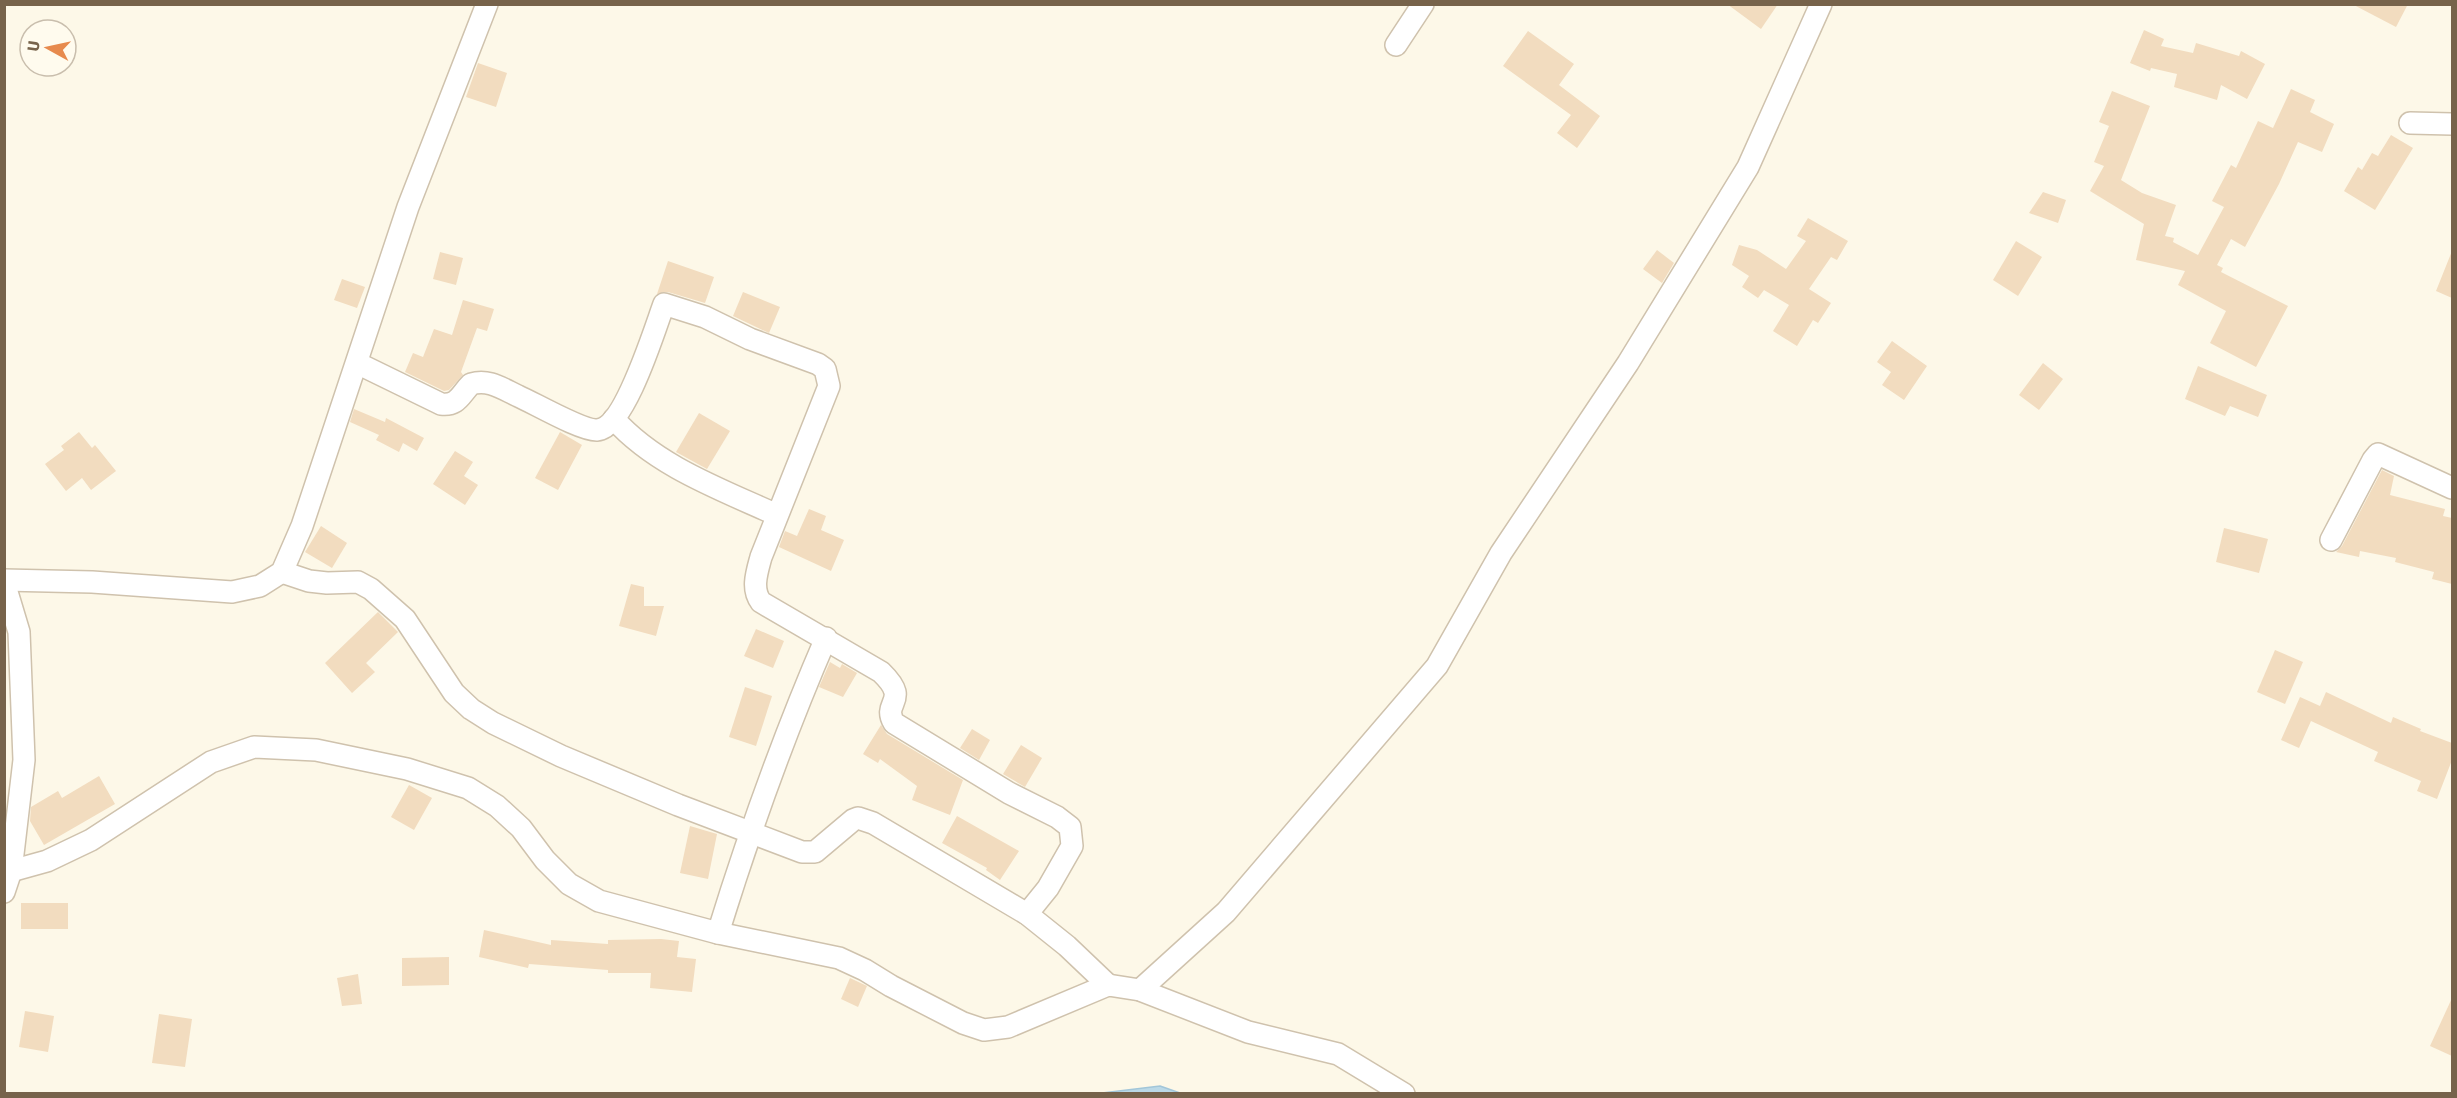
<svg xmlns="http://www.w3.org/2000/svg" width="2457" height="1098" font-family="'Fira Sans',sans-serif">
  <rect width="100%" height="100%" fill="#fdf8e8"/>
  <polygon fill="#bbd9e7" stroke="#a2c6d9" stroke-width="1.5" points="1160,1086 1180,1093 1102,1093"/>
  <g fill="#f2dcbf">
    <polygon points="1727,4 1778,4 1761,29"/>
    <polygon points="2352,4 2408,4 2396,27"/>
    <polygon points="2144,30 2164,39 2161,46 2193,53 2196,43 2239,56 2241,51 2265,64 2247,99 2221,85 2217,100 2174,87 2177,74 2151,68 2150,71 2130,63"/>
    <polygon points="1528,31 1574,64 1559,85 1600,116 1577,148 1557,133 1571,115 1503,66"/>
    <polygon points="478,63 507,73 496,107 466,97"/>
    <polygon points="2291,89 2315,100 2310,112 2334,124 2322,152 2298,142 2279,184 2245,247 2231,239 2217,265 2223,268 2221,272 2288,306 2256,367 2210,343 2226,311 2178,285 2185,271 2136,260 2144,224 2090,191 2104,166 2094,162 2109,126 2099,122 2112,91 2150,106 2121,180 2142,193 2176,205 2165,236 2174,238 2173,242 2198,255 2224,207 2212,201 2231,165 2236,168 2258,121 2273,128"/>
    <polygon points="2391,135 2413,148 2375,210 2344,191 2358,167 2362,170 2372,153 2378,156"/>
    <polygon points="2043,192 2066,200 2058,223 2029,213"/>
    <polygon points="1808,218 1848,241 1837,260 1831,257 1809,289 1831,303 1818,323 1813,320 1797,346 1773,331 1789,305 1764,290 1758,298 1742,287 1749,276 1732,265 1739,245 1757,250 1786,269 1806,241 1797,236"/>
    <polygon points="2016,241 2042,257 2018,296 1993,280"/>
    <polygon points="1657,250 1674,263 1662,283 1643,269"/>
    <polygon points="2452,251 2452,298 2436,291"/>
    <polygon points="440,252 463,258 456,285 433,279"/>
    <polygon points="668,261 714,277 705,303 668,292 657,294"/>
    <polygon points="342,279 365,287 357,308 334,300"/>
    <polygon points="743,292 780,307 769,333 733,316"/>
    <polygon points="463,300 494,309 487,331 477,328 461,372 463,375 449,390 444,391 405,372 413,353 423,357 434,329 452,335"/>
    <polygon points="1892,341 1927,366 1904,400 1882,385 1891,372 1877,362"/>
    <polygon points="2043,363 2063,379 2039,410 2019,395"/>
    <polygon points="2198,366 2267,395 2258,417 2230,406 2225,416 2185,399"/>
    <polygon points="354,409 385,422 386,418 424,438 417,451 403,443 399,452 376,440 379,435 350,422"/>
    <polygon points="699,413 730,431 707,469 676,452"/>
    <polygon points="79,432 92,448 95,445 116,471 91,490 82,478 66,491 45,464 64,450 61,446"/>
    <polygon points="560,432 582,445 558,490 535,478"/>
    <polygon points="455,451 473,462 464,476 478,485 465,505 433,484"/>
    <polygon points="2382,470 2394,476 2390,495 2445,509 2443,516 2452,518 2452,584 2432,579 2434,572 2395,562 2396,558 2360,551 2359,557 2336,552 2342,546"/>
    <polygon points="809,509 826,516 821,530 844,540 831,571 779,547 785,531 797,536"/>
    <polygon points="321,526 347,543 332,568 305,552"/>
    <polygon points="2224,528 2268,539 2259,573 2216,562"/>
    <polygon points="631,584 644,587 644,606 664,606 656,636 619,626"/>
    <polygon points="378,612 398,632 366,663 375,672 352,693 325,663"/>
    <polygon points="756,629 784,641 773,668 744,656"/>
    <polygon points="2275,650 2303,662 2285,704 2257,692"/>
    <polygon points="830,662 840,668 842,664 857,673 843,697 819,687"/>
    <polygon points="745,687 772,696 756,746 729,737"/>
    <polygon points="2326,692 2391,723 2393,717 2421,729 2420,731 2452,743 2452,760 2437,799 2417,791 2421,781 2374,761 2378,752 2311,721 2299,748 2281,740 2300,697 2320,706"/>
    <polygon points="881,725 887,734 963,780 950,815 912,800 917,786 880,759 878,763 863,754"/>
    <polygon points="972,729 990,740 979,760 960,748"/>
    <polygon points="1021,745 1042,758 1025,787 1003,774"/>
    <polygon points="99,776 115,804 44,845 30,821 31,807 58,791 62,798"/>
    <polygon points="409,785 432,798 414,830 391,817"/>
    <polygon points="957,816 1019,851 1000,880 986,870 987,868 942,843"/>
    <polygon points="690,826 717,834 708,879 680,873"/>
    <rect x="21" y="903" width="47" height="26"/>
    <polygon points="484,930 551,945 551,940 608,944 608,940 661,939 679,941 677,957 696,959 692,992 650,988 651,973 608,973 608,970 529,964 528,968 479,957"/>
    <polygon points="449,957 449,985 402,986 402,958"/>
    <polygon points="358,974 362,1004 342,1006 337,978"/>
    <polygon points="850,978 867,986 858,1007 841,999"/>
    <polygon points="2452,998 2452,1056 2430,1046"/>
    <polygon points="25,1011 54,1016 48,1052 19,1047"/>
    <polygon points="159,1014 192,1019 185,1067 152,1063"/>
  </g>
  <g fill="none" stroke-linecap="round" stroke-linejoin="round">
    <defs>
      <g id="minor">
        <polyline points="1396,45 1423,4"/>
        <polyline points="2410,123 2452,124"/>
        <path d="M 357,363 L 441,404 C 458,406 460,395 471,384 C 489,379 501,388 518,396 C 534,403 582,431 597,430 C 625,428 655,328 664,304 L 705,317 L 750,339 L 818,364 L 825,369 L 829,386 L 761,557 C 757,572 751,589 761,602 L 881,672 C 912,702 881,701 894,723 L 1009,793 L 1057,817 L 1070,827 L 1072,846 L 1048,888 L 1027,914"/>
        <path d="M 614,419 C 656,466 720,489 777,515"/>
        <polyline points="2331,540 2373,460 2378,454 2452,488"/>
        <polyline points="282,572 309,581 327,583 358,582 371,589 405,619 454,693 471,709 493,723 561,756 678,805 802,852 815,852 853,820 858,818 873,823 1027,914 1067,946 1108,985"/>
        <polyline points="4,580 92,582 232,592 260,586 282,572 302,526 408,207 487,4"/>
        <polyline points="4,582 19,632 24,760 11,871 4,892"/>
        <polyline points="11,871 47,861 91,840 211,762 254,747 316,750 407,769 468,788 497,806 521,828 545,860 569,884 599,901 718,933 839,958 865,970 891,986 963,1023 984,1030 1008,1027 1108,985 1140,990 1248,1032 1338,1054 1404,1094"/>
        <path d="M 718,933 C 749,833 784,735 826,638"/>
        <polyline points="1140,990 1226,912 1437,666 1501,553 1628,363 1748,167 1821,4"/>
      </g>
    </defs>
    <use href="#minor" stroke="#cfc2ad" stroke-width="24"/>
    <use href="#minor" stroke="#fff" stroke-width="21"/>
  </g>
  <rect width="2457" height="1098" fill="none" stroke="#77634b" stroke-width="12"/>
  <g transform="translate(48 48) rotate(278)"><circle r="28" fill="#fffbee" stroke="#c9bead" stroke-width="1.5"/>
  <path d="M0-4.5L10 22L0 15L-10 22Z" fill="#e78a4d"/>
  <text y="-9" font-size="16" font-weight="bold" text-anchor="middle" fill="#77634b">U</text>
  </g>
</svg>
